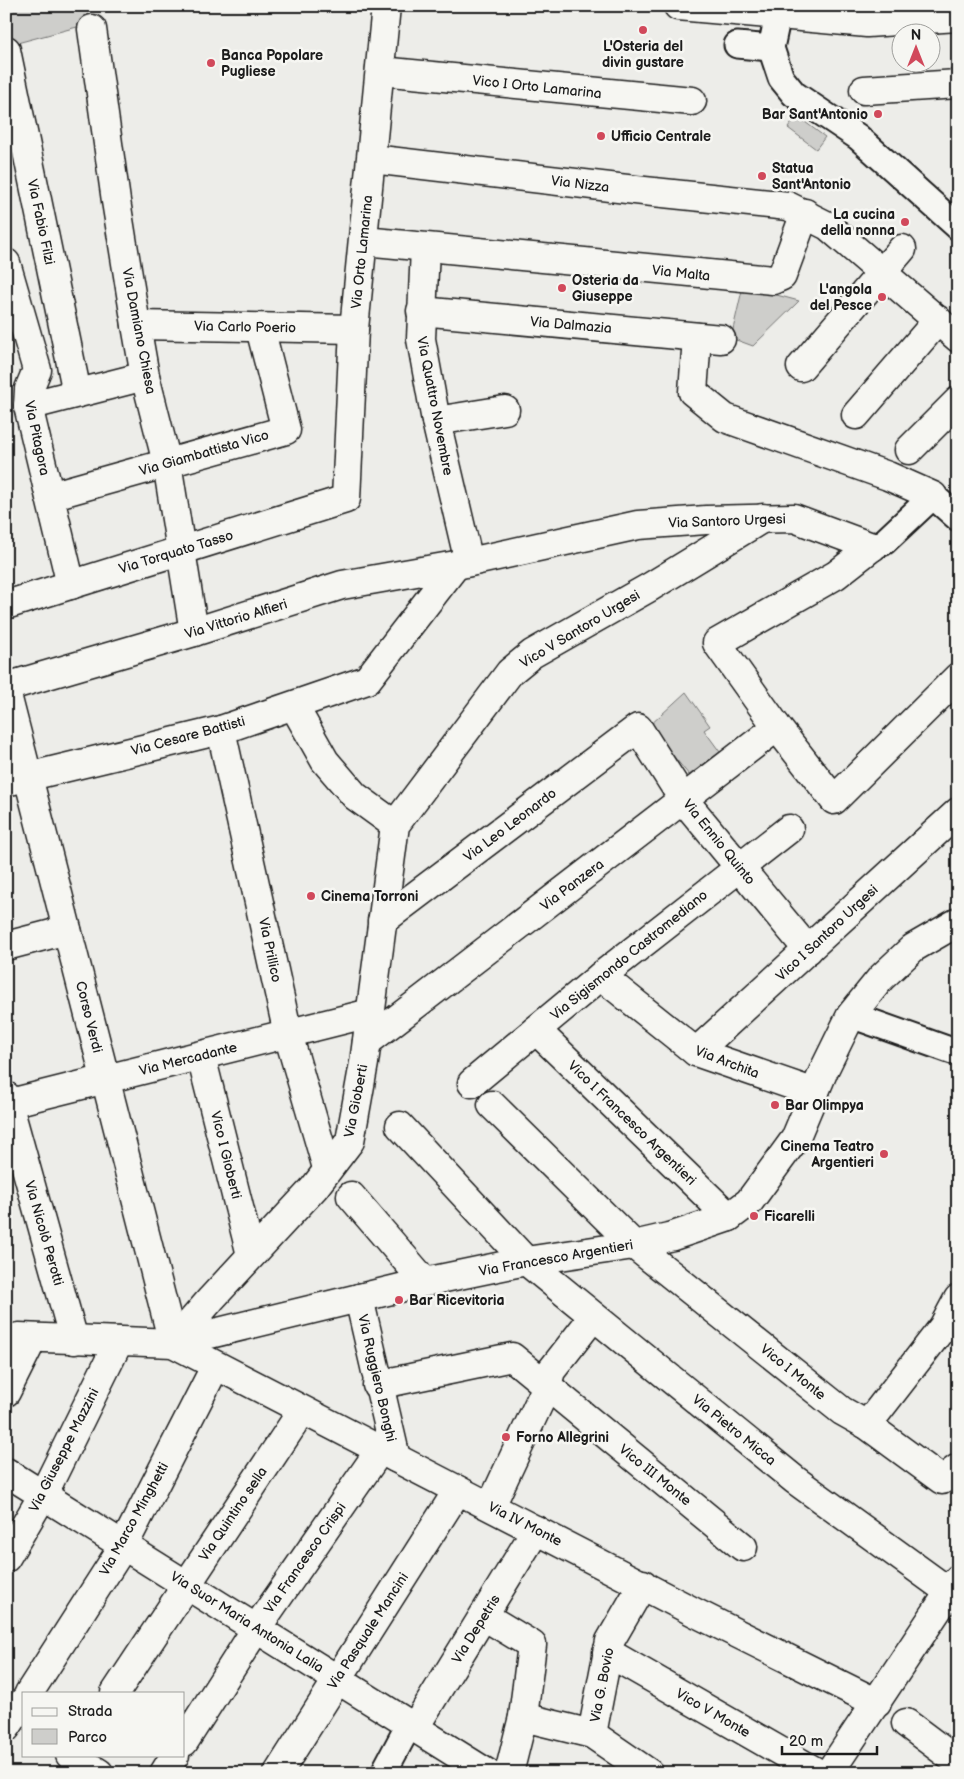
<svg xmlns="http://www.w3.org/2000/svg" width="964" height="1779" font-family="'Balsamiq Sans',sans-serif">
  <rect width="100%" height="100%" fill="#edede9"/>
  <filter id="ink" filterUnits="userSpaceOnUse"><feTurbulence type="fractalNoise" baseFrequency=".02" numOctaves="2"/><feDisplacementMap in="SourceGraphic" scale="10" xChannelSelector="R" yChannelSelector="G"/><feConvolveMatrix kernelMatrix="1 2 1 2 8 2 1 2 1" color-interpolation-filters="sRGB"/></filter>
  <g filter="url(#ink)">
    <g fill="#cececb" stroke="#757574">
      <polygon points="6,6 87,6 88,13 77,27 6,46"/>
      <polygon points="797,116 825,137 816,149 788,128"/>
      <polygon points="743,286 799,301 753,346 731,338"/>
      <polygon points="686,692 710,726 704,730 720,752 689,775 649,726"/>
    </g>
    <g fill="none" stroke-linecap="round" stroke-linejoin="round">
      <defs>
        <g id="pedestrian">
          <polyline points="778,15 771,48 781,78 794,94 858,137 958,227"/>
          <polyline points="737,45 771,48"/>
          <polyline points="872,547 884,542 933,496 958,518"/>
          <polyline points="851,1015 958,1053"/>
          <polyline points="386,1768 410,1723"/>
        </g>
        <g id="minor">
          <polyline points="678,6 867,23 958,17"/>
          <polyline points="92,29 116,201 136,325 145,376 167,463 194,632"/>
          <polyline points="6,50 77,393"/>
          <polyline points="381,71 692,101"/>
          <polyline points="864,90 958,84"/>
          <polyline points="372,159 644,191 788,206 828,226 958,338"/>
          <polyline points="364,241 773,280 782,276 805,213"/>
          <polyline points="425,248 421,339 436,421 469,562"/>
          <polyline points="6,263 37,370 29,389 28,406 71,585"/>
          <polyline points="421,311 721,339"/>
          <polyline points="136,325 354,329"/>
          <polyline points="697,337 693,392 725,418 888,476 933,496"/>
          <polyline points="801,367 902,249"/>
          <polyline points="28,406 145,376"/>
          <polyline points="856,415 938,320"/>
          <polyline points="436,421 505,410"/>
          <polyline points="909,450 958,401"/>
          <polyline points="50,496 286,430 260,328"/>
          <polyline points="872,547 836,575 717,643 777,727 834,800 958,677"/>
          <polyline points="6,605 346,499 354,329 386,6"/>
          <polyline points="6,687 194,632 342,585 456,565 638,525 706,520 794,518 872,547"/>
          <polyline points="294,706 325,761 355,796 395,825"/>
          <polyline points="221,730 288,1034 327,1168"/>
          <polyline points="6,782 221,730 367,680 456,565"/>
          <polyline points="382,921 638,728 683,799 808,950"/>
          <polyline points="6,946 67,930"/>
          <polyline points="601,976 696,1052 815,1093"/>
          <polyline points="536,1030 729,1217"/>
          <polyline points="367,1042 777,727"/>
          <polyline points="696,1052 958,812"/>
          <polyline points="201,1056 251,1255"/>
          <polyline points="472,1083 601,976 789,829"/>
          <polyline points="6,1096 74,1340"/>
          <polyline points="6,1104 370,1013"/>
          <polyline points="492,1105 634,1245 842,1411 867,1425 942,1480 958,1468"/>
          <polyline points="400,1126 526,1261 795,1480 948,1591"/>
          <polyline points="351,1196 425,1282"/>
          <polyline points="359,1298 396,1458"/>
          <polyline points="173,1343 211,1299 314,1188 350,1141 364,1063 395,825 510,672 532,654 650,587 763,518"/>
          <polyline points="173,1343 425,1282 526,1261 634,1245 673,1236 729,1217 749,1202 795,1139 824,1070 851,1015 881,978 913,948 958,922"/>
          <polyline points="377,1385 512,1357 743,1547"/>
          <polyline points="6,1392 33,1338"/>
          <polyline points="867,1425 943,1327 958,1299"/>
          <polyline points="491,1506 547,1386 551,1371 593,1317"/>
          <polyline points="6,1558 43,1495 119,1341"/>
          <polyline points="484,1616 532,1645 523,1717 509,1773"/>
          <polyline points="607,1652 818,1773"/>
          <polyline points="29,1693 124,1545 215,1367"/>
          <polyline points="115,1693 302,1411"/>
          <polyline points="523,1717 592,1734 649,1773"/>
          <polyline points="906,1723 958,1762"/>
          <polyline points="415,1727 536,1530"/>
          <polyline points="6,1728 24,1701"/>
          <polyline points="592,1734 610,1641 643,1584"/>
          <polyline points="184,1742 256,1629 380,1450"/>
          <polyline points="70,1755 99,1773"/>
          <polyline points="164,1773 175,1755"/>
        </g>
        <g id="tertiary">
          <polyline points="6,691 173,1343"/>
          <polyline points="6,1340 19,1337 173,1343 696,1613 877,1703"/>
          <polyline points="6,1472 487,1773"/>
          <polyline points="278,1773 458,1490"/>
          <polyline points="829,1773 958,1579"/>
        </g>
      </defs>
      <use href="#pedestrian" stroke="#1c1c1c" stroke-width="29"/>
      <use href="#minor" stroke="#1c1c1c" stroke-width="31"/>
      <use href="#tertiary" stroke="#1c1c1c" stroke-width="31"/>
      <use href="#pedestrian" stroke="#f6f6f2" stroke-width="25"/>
      <use href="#minor" stroke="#f6f6f2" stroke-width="28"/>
      <use href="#tertiary" stroke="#f6f6f2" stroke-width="28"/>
    </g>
  </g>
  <g fill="#d1495b" stroke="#f6f6f2" stroke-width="2">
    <circle cx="643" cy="30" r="5"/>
    <circle cx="211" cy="63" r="5"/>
    <circle cx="878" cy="114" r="5"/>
    <circle cx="601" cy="136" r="5"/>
    <circle cx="762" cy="176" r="5"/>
    <circle cx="905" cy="222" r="5"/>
    <circle cx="562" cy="288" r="5"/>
    <circle cx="882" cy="297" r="5"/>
    <circle cx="311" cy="896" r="5"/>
    <circle cx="775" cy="1105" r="5"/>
    <circle cx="884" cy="1154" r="5"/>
    <circle cx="754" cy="1216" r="5"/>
    <circle cx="399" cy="1300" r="5"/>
    <circle cx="506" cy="1437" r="5"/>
  </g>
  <g text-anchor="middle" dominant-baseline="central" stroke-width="5" stroke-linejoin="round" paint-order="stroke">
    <g font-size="14" font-weight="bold" fill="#1c1c1c" stroke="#f6f6f2" text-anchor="start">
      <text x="643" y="46" text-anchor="middle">L'Osteria del<tspan x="643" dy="16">divin gustare</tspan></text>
      <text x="221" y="55">Banca Popolare<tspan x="221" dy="16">Pugliese</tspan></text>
      <text x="868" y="114" text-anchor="end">Bar Sant'Antonio</text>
      <text x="611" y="136">Ufficio Centrale</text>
      <text x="772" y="168">Statua<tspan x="772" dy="16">Sant'Antonio</tspan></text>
      <text x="895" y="214" text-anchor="end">La cucina<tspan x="895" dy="16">della nonna</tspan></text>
      <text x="572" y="280">Osteria da<tspan x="572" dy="16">Giuseppe</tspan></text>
      <text x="872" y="289" text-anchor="end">L'angola<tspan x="872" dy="16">del Pesce</tspan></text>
      <text x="321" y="896">Cinema Torroni</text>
      <text x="785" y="1105">Bar Olimpya</text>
      <text x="874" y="1146" text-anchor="end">Cinema Teatro<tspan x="874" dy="16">Argentieri</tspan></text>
      <text x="764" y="1216">Ficarelli</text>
      <text x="409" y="1300">Bar Ricevitoria</text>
      <text x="516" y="1437">Forno Allegrini</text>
    </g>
    <g font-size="14" fill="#1c1c1c" stroke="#f6f6f2">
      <text transform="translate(537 87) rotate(6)">Vico I Orto Lamarina</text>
      <text transform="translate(580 184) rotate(7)">Via Nizza</text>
      <text transform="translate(41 222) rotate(78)">Via Fabio Filzi</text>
      <text transform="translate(362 252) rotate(-84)">Via Orto Lamarina</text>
      <text transform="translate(681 273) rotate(6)">Via Malta</text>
      <text transform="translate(571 325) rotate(5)">Via Dalmazia</text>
      <text transform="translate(245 327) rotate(1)">Via Carlo Poerio</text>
      <text transform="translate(139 331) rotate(79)">Via Damiano Chiesa</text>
      <text transform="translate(435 406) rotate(79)">Via Quattro Novembre</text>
      <text transform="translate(37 438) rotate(78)">Via Pitagora</text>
      <text transform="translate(204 453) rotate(-16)">Via Giambattista Vico</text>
      <text transform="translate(727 521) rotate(-2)">Via Santoro Urgesi</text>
      <text transform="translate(176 552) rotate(-17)">Via Torquato Tasso</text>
      <text transform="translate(236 619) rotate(-17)">Via Vittorio Alfieri</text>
      <text transform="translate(580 629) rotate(-31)">Vico V Santoro Urgesi</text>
      <text transform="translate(188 736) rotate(-15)">Via Cesare Battisti</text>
      <text transform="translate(510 825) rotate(-37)">Via Leo Leonardo</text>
      <text transform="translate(719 842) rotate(51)">Via Ennio Quinto</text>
      <text transform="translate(572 885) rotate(-37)">Via Panzera</text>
      <text transform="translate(827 933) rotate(-43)">Vico I Santoro Urgesi</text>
      <text transform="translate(270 950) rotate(78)">Via Prillico</text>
      <text transform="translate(629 955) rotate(-39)">Via Sigismondo Castromediano</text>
      <text transform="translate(89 1017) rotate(76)">Corso Verdi</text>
      <text transform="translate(188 1059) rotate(-14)">Via Mercadante</text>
      <text transform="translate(727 1062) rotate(21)">Via Archita</text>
      <text transform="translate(356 1101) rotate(-79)">Via Gioberti</text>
      <text transform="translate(632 1123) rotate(44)">Vico I Francesco Argentieri</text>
      <text transform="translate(226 1155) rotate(76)">Vico I Gioberti</text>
      <text transform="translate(44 1233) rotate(74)">Via Nicolò Perotti</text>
      <text transform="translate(556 1258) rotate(-10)">Via Francesco Argentieri</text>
      <text transform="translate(793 1372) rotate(39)">Vico I Monte</text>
      <text transform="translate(377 1378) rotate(77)">Via Ruggiero Bonghi</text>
      <text transform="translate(734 1430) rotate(39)">Via Pietro Micca</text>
      <text transform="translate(64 1450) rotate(-63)">Via Giuseppe Mazzini</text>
      <text transform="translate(655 1475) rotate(39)">Vico III Monte</text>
      <text transform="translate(233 1514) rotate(-56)">Via Quintino sella</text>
      <text transform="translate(134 1519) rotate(-61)">Via Marco Minghetti</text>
      <text transform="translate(525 1524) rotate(27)">Via IV Monte</text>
      <text transform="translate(305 1558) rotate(-55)">Via Francesco Crispi</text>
      <text transform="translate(247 1622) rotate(32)">Via Suor Maria Antonia Lalia</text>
      <text transform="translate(476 1629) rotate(-58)">Via Depetris</text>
      <text transform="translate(368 1631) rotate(-57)">Via Pasquale Mancini</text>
      <text transform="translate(602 1685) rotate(-79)">Via G. Bovio</text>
      <text transform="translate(713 1713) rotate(30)">Vico V Monte</text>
    </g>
  </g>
  <rect width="964" height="1779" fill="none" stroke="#f6f6f2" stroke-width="25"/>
  <rect x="12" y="12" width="939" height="1754" fill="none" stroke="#1c1c1c" stroke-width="2" filter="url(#ink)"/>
  <rect x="22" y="1692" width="162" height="65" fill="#f6f6f2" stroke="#9f9f9c"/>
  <rect x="32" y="1708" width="25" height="8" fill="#f6f6f2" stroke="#9f9f9c"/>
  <text x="68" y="1716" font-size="15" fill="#1c1c1c">Strada</text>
  <rect x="32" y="1729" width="25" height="15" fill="#cececb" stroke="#9f9f9c"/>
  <text x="68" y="1742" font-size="15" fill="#1c1c1c">Parco</text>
  <g transform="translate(916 48)"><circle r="24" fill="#f6f6f2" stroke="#9f9f9c"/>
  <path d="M0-4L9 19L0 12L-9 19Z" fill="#d1495b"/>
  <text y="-8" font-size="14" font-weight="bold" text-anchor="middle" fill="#1c1c1c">N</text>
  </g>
  <path d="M782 1746v8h95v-8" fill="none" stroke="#1c1c1c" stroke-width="2.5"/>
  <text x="789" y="1746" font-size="15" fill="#1c1c1c" stroke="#f6f6f2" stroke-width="4" paint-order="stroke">20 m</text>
</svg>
